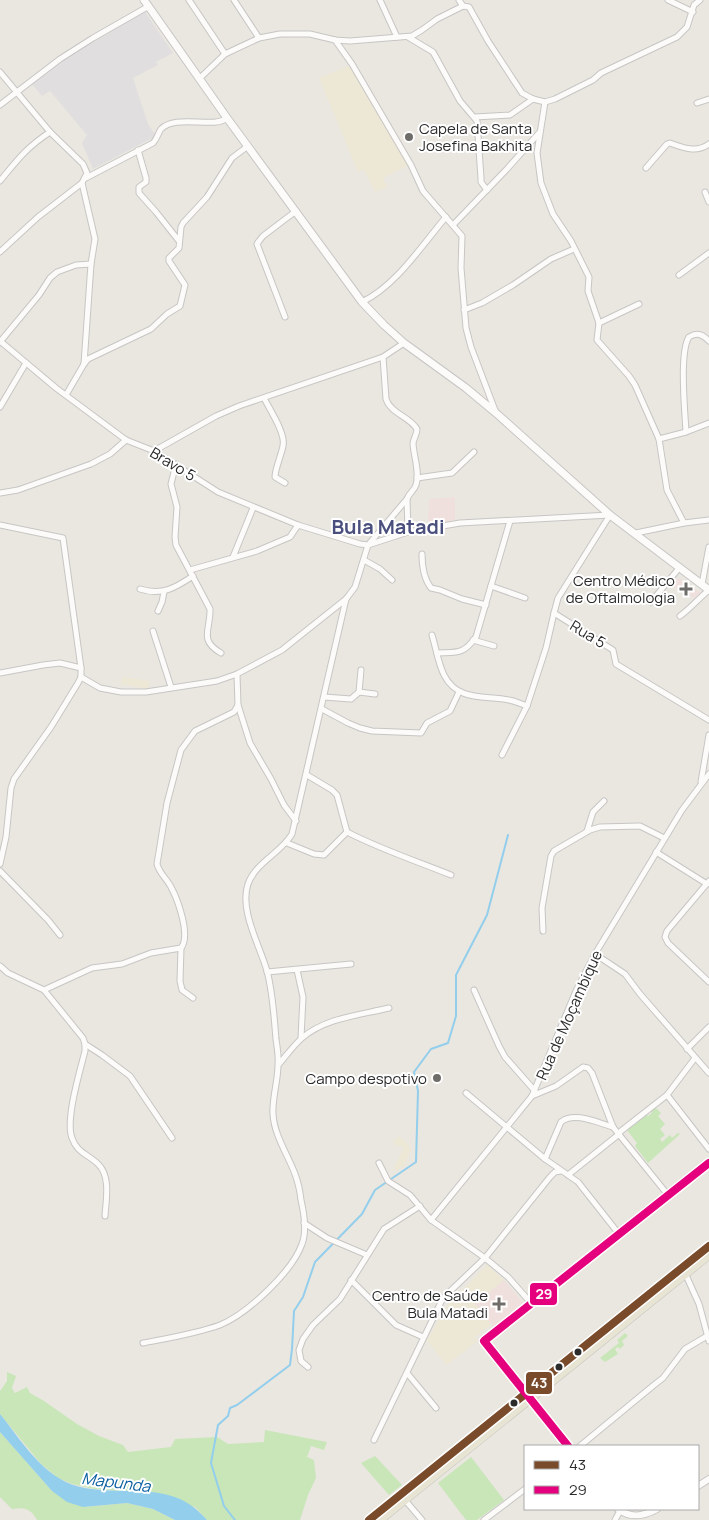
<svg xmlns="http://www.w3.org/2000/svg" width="709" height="1520" font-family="Manrope,sans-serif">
  <rect width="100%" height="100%" fill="#eae7e0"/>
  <polygon fill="#e1dedf" points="145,12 173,53 156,62 158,65 133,78 148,124 156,136 93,169 82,143 87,135 50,91 42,96 32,84 71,55"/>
  <g fill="#ede7d5">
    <polygon points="351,65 409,165 383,178 387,187 375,192 364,170 358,172 319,78"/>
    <polygon points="123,677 150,681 148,689 120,684"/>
    <polygon points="399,1136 409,1145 409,1147 411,1149 404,1167 401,1166 397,1171 393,1169 404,1148 399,1145 398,1147 393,1142"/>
    <polygon points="488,1264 490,1268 504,1280 475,1304 491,1324 475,1337 478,1341 446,1365 427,1340 449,1303"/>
  </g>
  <g fill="#f0e0dd">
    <polygon points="455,497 455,520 428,525 429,499"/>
    <polygon points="679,578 701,593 693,598 670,585"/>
    <polygon points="504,1280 523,1303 494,1327 475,1304"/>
  </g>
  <g fill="#c8e6b8">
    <polygon points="655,1107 661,1113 658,1116 665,1124 660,1129 665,1135 660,1139 662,1142 670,1135 672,1138 678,1133 680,1134 648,1163 635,1146 637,1143 627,1130 646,1114 648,1116 652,1113 651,1111"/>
    <polygon points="625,1333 628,1336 622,1341 624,1345 620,1349 618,1347 615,1349 618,1354 605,1362 600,1358 619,1343 617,1340"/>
    <polygon points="7,1372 16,1376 12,1388 15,1393 27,1387 30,1393 44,1401 77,1424 99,1436 123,1445 128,1452 171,1447 175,1439 217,1437 228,1444 264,1442 265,1430 327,1442 324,1450 311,1446 307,1457 314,1460 316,1478 308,1495 300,1520 207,1520 195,1507 118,1491 94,1489 72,1484 58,1478 41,1464 0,1414 0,1391 7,1381"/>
    <path d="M 0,1432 L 52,1491 L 84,1507 L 127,1503 L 153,1509 L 175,1520 L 37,1520 C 31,1509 25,1507 12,1509 L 0,1497 Z"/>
    <polygon points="375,1456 402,1485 389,1495 361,1463"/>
    <polygon points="471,1457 504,1500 477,1520 466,1520 438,1483"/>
  </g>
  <path fill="#93ceec" d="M 0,1414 C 17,1435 34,1462 57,1477 C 93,1501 142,1482 180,1499 C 191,1504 199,1511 207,1520 L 175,1520 L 153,1509 L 127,1503 L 83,1507 L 67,1502 L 52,1491 L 0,1432 Z"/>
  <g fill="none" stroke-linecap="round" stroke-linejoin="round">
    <polyline stroke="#93ceec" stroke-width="2" points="235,1520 224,1506 211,1463 218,1425 228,1416 230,1408 237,1405 290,1365 292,1349 294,1311 303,1297 315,1262 362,1214 375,1190 416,1162 418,1091 414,1072 431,1049 448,1043 456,1016 456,975 487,915 508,835"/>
    <defs>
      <g id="minor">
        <polyline points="189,0 225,54"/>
        <polyline points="234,0 259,38"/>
        <polyline points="380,0 397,37"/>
        <polyline points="459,0 463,6 469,7 488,41 522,93 533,99 545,102 555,99 593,80 601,73 677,37 687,27 694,5 700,0"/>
        <polyline points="668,0 693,12"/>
        <polyline points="408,37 433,52 460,101 477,121 481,178 481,182 487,190"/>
        <polyline points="335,40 352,64 411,165 423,191 462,236 461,268 466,328 471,347 496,413"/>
        <polyline points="0,72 50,132 83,164 87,173 82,183 38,217 0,252"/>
        <polyline points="200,78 225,54 259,38 280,34 310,34 335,40 350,41 412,36 422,30 437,19 463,6"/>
        <polyline points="545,102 537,153 541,183 553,214 571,241 589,277 588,291 599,323 597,340 629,376 635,385 659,439 667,490 684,523"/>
        <polyline points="697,103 709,99"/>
        <polyline points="0,105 60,59 93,38 149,6"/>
        <polyline points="475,117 510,115 533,99"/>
        <polyline points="138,150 146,178 146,182 139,187 139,193 156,212 179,241"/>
        <path d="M 646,168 L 667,144 L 670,143 C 683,148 697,153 709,144"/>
        <path d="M 86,178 L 153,143 C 157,139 158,133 161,129 C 176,114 214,129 227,118"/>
        <path d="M 0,181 C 18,159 26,148 50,132"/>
        <polyline points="82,183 95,239 91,264 84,364"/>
        <polyline points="705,192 709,202"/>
        <polyline points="453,225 507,169 539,133"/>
        <polyline points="679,275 709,253"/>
        <path d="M 362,302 C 396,286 422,245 446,217"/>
        <polyline points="464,310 482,303 513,285 551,259 574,249"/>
        <polyline points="285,317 257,244 259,241 263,236 296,211"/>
        <polyline points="599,323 639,304"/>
        <polyline points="0,341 56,388 126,440 154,451 218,492 298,525 360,544 368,545 408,532 460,523 610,515"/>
        <polyline points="0,342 39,295 50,278 57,272 76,265 91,264"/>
        <path d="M 383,357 L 386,399 C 391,414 409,416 417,429 C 417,435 413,439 413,444 C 414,457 420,473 416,485 C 414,491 409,493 407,499 L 408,532"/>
        <polyline points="66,395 84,364 88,359 151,329 167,314 180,306 185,285 169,261 169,258 179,248 181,227 183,223 207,197 232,158 248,146"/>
        <path d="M 264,398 C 270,410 286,434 283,446 C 281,456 275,469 275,477 L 285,483"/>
        <polyline points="0,407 26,363"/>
        <path d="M 686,432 C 685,412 679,352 689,337 C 697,332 702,334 709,341"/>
        <polyline points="659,439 686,432 709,423"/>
        <polyline points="154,451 216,416 239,406 383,357 404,343"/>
        <path d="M 176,464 L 171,484 L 177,507 L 175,537 L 176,545 L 210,609 C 211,629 198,640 221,653"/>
        <polyline points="417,478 452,473 474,452"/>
        <polyline points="0,493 18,490 91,464 110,454 126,440"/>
        <polyline points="610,515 558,598 554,613 613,650 616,664 709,720"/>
        <polyline points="0,525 63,538 81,668 81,677 78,683 51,727 14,779 11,788 6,837 0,864"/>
        <polyline points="636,533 684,523 709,520"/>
        <path d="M 422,554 C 422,566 424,579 431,588 L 440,590 L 462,599 L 486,605"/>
        <polyline points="233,557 253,508"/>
        <polyline points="364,560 380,569 392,580"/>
        <polyline points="190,570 257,551 290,537 298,525"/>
        <polyline points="702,584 709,547"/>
        <polyline points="491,586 525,598"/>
        <path d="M 140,589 C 162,596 175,588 193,576"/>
        <polyline points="651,602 680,567"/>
        <polyline points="158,611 162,602 164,592"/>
        <path d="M 680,616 C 691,608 699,598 709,590"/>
        <polyline points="153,631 171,687"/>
        <path d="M 432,635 C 436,648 438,663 444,675 C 458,702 484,695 509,700 C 515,701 521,704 527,706"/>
        <polyline points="473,640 494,646"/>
        <path d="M 437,653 C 457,652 463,655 476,637 L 510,521"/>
        <polyline points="0,673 43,665 60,663 81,668"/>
        <polyline points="81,677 100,688 121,692 146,692 217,681 237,674 282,650 346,599 355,587 368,545 407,499"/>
        <polyline points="359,692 375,694"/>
        <polyline points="324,697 351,699 359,692 361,670"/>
        <polyline points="238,705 250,743 271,779 284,805 296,821"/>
        <polyline points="322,709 348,723 360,728 372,731 421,733 427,723 450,711 459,692"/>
        <polyline points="502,755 527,706 546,648 554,613"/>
        <polyline points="307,775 332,790 337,795 347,832"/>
        <polyline points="701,782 709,735"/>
        <polyline points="587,831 593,812 604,801"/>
        <path d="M 347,832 C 380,849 416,861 451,875"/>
        <polyline points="287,843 314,854 324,855 347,832"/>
        <polyline points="656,852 707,884"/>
        <polyline points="0,871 48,920 60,935"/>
        <polyline points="709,881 667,931 665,937 668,943 709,982"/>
        <polyline points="543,931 542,908 551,856 554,851 590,830 600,827 640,826 664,838"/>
        <polyline points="181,948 180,981 182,990 193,998"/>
        <polyline points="595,954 625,974 640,994 709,1073"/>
        <path d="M 0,966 L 8,973 L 44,990 L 83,1038 L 85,1044 L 85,1051 C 80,1071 65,1120 72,1138 C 77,1153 88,1154 98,1164 C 111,1176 106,1200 105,1216"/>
        <polyline points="297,970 303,997 301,1038"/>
        <polyline points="267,972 351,964"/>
        <path d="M 44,990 L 92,968 L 122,964 L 151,953 L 181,948 C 191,936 178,900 171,887 C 167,879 159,873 157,864 L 167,803 L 181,750 L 195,731 L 234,712 L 238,705 L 237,674"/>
        <polyline points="474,990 499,1046 505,1057 535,1091"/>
        <polyline points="85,1044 102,1055 130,1076 172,1138"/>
        <polyline points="687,1049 709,1027"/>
        <path d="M 279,1064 C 286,1056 293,1046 302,1038 C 325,1018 360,1015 389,1008"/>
        <polyline points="466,1093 545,1159 578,1182 619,1234"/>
        <polyline points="667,1095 709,1149"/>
        <polyline points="532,1096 556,1086 583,1067 588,1068 592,1073 613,1127 668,1195"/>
        <path d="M 545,1159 L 561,1122 C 574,1111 598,1123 613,1127"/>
        <polyline points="379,1163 388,1181 410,1195 431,1220 485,1258 508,1277 531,1303"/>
        <polyline points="568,1175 618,1135 621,1131 667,1095 695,1058"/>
        <polyline points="431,1220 532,1096 576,991 595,954 682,810 709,774"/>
        <polyline points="304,1223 327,1238 367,1255"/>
        <polyline points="685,1273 699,1304 709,1341"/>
        <polyline points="351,1280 396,1325 423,1337"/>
        <path d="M 143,1343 C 169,1338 195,1334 220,1325 C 247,1314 292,1272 302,1244 C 307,1231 304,1213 301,1200 C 300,1191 298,1182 295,1174 C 288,1155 274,1135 273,1114 C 272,1098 278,1081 278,1065 C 279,1057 277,1047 276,1039 C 274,1017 273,993 267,971 C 260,946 239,910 248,884 C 256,862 281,853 292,834 L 346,599"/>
        <polyline points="308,1367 301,1361 299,1350 303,1339 313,1325 340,1299 384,1229 420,1206"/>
        <polyline points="407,1373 436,1408"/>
        <polyline points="526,1393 484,1341 709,1163"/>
        <polyline points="374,1440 443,1298 485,1258 550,1177 555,1172 561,1171"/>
        <polyline points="580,1446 654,1385 663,1378 685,1349 707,1336"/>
        <polyline points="405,1500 422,1520"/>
        <polyline points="484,1520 525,1489"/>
        <polyline points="615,1520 620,1511"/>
      </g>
      <g id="tertiary">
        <polyline points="529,1396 568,1446"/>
        <polyline points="698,1486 709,1479"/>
        <path d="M 618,1509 C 631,1519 644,1516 657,1509"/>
      </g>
      <polyline id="secondary" points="144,0 227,118 362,302 384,325 404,343 466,388 496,413 610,515 709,590"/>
      <g id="primary">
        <polyline points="369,1520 709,1246"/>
        <polyline points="380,1520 709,1255"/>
      </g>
    </defs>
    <use href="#minor" stroke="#c7c6c5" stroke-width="7"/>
    <use href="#tertiary" stroke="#c7c6c5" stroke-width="8"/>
    <use href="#secondary" stroke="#c7c6c5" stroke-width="9"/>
    <use href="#primary" stroke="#c5c4c1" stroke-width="9"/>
    <use href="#minor" stroke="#fcfbfa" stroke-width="5"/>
    <use href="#tertiary" stroke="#fcfbfa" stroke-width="6"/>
    <use href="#secondary" stroke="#fcfbfa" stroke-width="7"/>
    <use href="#primary" stroke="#e7e4d3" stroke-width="8"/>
    <defs>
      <polyline id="bus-1" points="369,1520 709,1246"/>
      <polyline id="bus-2" points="568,1446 484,1341 709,1163"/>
    </defs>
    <use href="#bus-1" stroke="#fff" stroke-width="11"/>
    <use href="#bus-2" stroke="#fff" stroke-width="11"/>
    <use href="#bus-1" stroke="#7a4b2a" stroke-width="8"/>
    <use href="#bus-2" stroke="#e5007d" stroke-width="8"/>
  </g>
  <g fill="#6e6d6a" stroke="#fff" stroke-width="2">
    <circle cx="409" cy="137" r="5"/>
    <path d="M683.5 581.5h5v5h5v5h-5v5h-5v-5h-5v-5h5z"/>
    <circle cx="437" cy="1078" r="5"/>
    <path d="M496.5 1296.5h5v5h5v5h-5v5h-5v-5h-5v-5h5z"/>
  </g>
  <g fill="#2b2b2b" stroke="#fff" stroke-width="2">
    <circle cx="578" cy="1352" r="4.5"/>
    <circle cx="559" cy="1367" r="4.5"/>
    <circle cx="514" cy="1403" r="4.5"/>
  </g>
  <g text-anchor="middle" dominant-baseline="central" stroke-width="4" stroke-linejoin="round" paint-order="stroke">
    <g font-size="15" fill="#2b2b2b" stroke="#fff" text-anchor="end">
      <text x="419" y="128" text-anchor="start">Capela de Santa<tspan x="419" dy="17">Josefina Bakhita</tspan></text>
      <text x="675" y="580">Centro Médico<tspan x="675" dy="17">de Oftalmologia</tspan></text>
      <text x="427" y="1078">Campo despotivo</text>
      <text x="488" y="1295">Centro de Saúde<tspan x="488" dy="17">Bula Matadi</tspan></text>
    </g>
    <g font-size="15" fill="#2b2b2b" stroke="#fff">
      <text transform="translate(173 464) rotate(31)">Bravo 5</text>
      <text transform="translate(588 634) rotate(31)">Rua 5</text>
      <text transform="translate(569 1015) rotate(-66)">Rua de Moçambique</text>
    </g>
    <g font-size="16" font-style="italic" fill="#0a5fa0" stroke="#fff">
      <text transform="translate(116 1482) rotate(7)">Mapunda</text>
    </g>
    <g font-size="20" font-weight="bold" fill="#4a4f7d" stroke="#fff">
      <text x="388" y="526">Bula Matadi</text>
    </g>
  </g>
  <g stroke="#fff" stroke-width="2">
    <rect x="529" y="1282" width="29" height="24" rx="5" fill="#e5007d"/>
    <rect x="525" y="1371" width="28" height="24" rx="5" fill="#7a4b2a"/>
  </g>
  <g font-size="14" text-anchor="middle" font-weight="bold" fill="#fff">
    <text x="544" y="1299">29</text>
    <text x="539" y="1388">43</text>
  </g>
  <rect x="524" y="1445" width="175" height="65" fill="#ffffff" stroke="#aaaaaa"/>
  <rect x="534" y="1461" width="25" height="8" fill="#7a4b2a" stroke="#aaaaaa"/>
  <text x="569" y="1470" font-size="15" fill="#2b2b2b">43</text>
  <rect x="534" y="1486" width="25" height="8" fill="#e5007d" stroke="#aaaaaa"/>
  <text x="569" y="1495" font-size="15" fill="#2b2b2b">29</text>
</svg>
